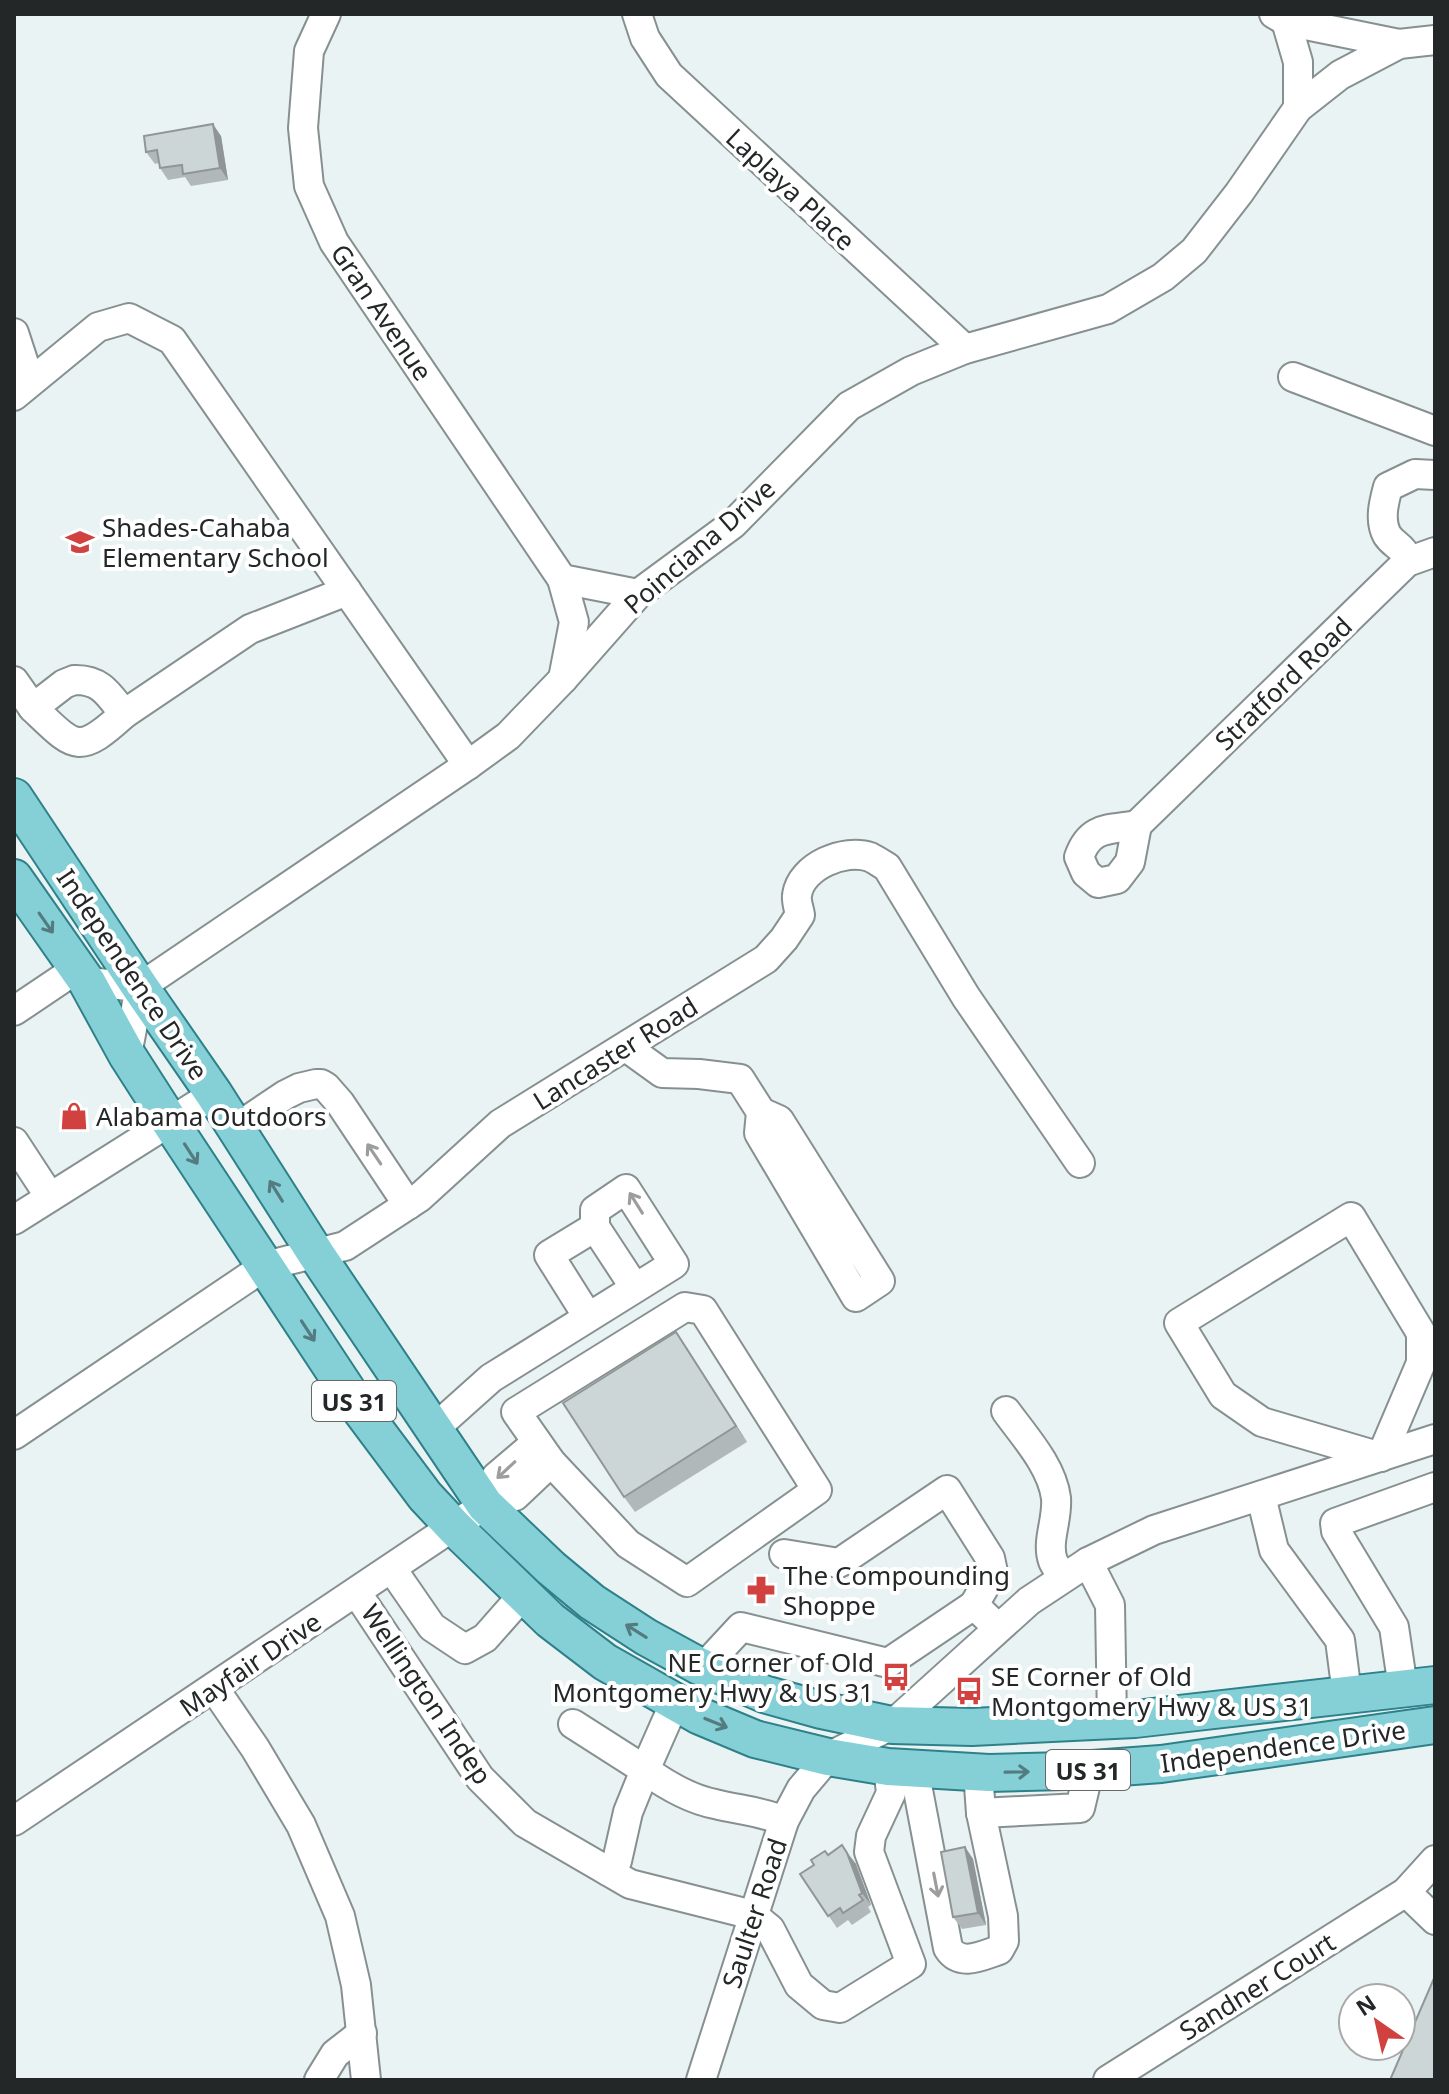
<svg xmlns="http://www.w3.org/2000/svg" width="1449" height="2094" font-family="'Noto Sans',sans-serif">
  <rect width="100%" height="100%" fill="#eaf3f4"/>
  <g fill="none" stroke-linecap="round" stroke-linejoin="round">
    <defs>
      <g id="minor">
        <polyline points="326,14 309,51 303,128 309,186 334,242 562,579 638,594"/>
        <polyline points="637,14 645,38 669,75 965,349"/>
        <polyline points="1274,14 1286,21 1399,44"/>
        <polyline points="1286,21 1298,62 1298,108"/>
        <polyline points="14,333 30,382"/>
        <polyline points="1293,377 1435,431"/>
        <polyline points="14,396 98,327 129,318 172,340 468,765"/>
        <path d="M 1407,562 C 1404,545 1395,547 1387,535 C 1379,520 1384,502 1388,487 L 1415,474 L 1435,475"/>
        <polyline points="562,579 574,622 563,679"/>
        <path d="M 74,680 C 101,679 109,695 124,714 C 78,756 75,748 33,708 L 64,684 Z"/>
        <polyline points="14,681 33,708"/>
        <polyline points="124,714 250,629 347,591"/>
        <polyline points="1137,825 1407,562 1435,552"/>
        <path d="M 1137,825 L 1130,862 L 1117,879 L 1098,883 L 1086,873 L 1079,857 C 1090,826 1108,830 1137,825 Z"/>
        <polyline points="87,982 140,987 468,765 508,736 563,679 638,594 733,524 849,406 911,371 965,349 1108,309 1163,277 1194,251 1239,193 1298,108 1340,75 1399,44 1435,40"/>
        <polyline points="14,1011 78,968"/>
        <polyline points="626,1047 662,1073 699,1074 740,1079 761,1112 759,1133 856,1297 880,1281 779,1120 761,1112"/>
        <polyline points="127,1055 140,987"/>
        <polyline points="236,1128 285,1095 299,1088 316,1084 321,1084 326,1087 340,1103 408,1205"/>
        <polyline points="14,1142 50,1197"/>
        <polygon points="1351,1217 1421,1333 1421,1363 1381,1457 1262,1422 1223,1395 1179,1323"/>
        <polyline points="14,1220 214,1094"/>
        <polygon points="685,1307 703,1310 817,1490 687,1582 628,1544 551,1462 516,1412"/>
        <polyline points="588,1317 549,1255 595,1227"/>
        <path d="M 1006,1411 C 1024,1436 1052,1466 1056,1498 C 1058,1520 1046,1541 1053,1561 C 1055,1566 1060,1572 1063,1577"/>
        <polyline points="434,1429 491,1378 674,1264 626,1189 595,1210 595,1227 635,1288"/>
        <path d="M 14,1435 L 265,1266 L 345,1246 L 420,1197 L 500,1124 L 766,959 L 784,939 L 800,915 C 799,909 796,901 797,895 C 801,866 845,848 870,857 C 876,860 882,864 887,867 L 966,997 L 1080,1163"/>
        <polyline points="1261,1496 1274,1550 1340,1640 1347,1694"/>
        <polyline points="485,1505 496,1477 536,1443"/>
        <polyline points="784,1554 839,1563 947,1490 990,1558 993,1572 974,1605"/>
        <polyline points="1088,1562 1110,1605 1112,1720"/>
        <polyline points="392,1569 432,1627 465,1649 485,1638 523,1595"/>
        <polyline points="357,1593 480,1778 525,1823 630,1884 753,1915 770,1929 799,1985 823,2005 840,2008 911,1964 869,1852 871,1836 891,1793 888,1767"/>
        <polyline points="703,1668 741,1627 888,1663 974,1605 998,1628"/>
        <polyline points="214,1688 255,1748 301,1825 340,1916 356,1985 366,2080"/>
        <polyline points="1403,1688 1394,1627 1336,1531 1335,1523 1435,1487"/>
        <path d="M 675,1702 L 645,1770 C 666,1785 689,1799 715,1804 C 739,1810 761,1811 784,1821"/>
        <polyline points="573,1724 645,1770 628,1812 617,1861 608,1871"/>
        <path d="M 914,1769 L 948,1948 C 960,1967 981,1956 999,1950 L 1004,1941 L 1003,1916 L 981,1813 L 978,1772"/>
        <polyline points="981,1813 1080,1808 1089,1770"/>
        <polyline points="14,1821 485,1505 515,1496 551,1462"/>
        <polyline points="1406,1892 1435,1920"/>
        <polyline points="319,2080 335,2054 362,2033"/>
        <polyline points="701,2080 784,1821 801,1789 828,1757 892,1725 1029,1601 1088,1562 1154,1530 1435,1439"/>
        <polyline points="1108,2080 1406,1892 1435,1860"/>
      </g>
      <g id="major">
        <polyline points="14,797 140,987 214,1094 316,1254 485,1505 551,1568 592,1602 646,1637 699,1666 764,1694 821,1710 892,1725 972,1727 1135,1719 1435,1685"/>
        <polyline points="14,878 87,982 127,1055 170,1122 354,1401 425,1496 454,1527 550,1620 605,1662 700,1716 755,1739 828,1757 888,1767 989,1773 1065,1771 1161,1764 1435,1725"/>
      </g>
    </defs>
    <use href="#minor" stroke="#879090" stroke-width="32"/>
    <use href="#major" stroke="#2e8089" stroke-width="40"/>
    <use href="#minor" stroke="#fff" stroke-width="28"/>
    <use href="#major" stroke="#85d0d7" stroke-width="36"/>
  </g>
  <g fill="#b0b8b9">
    <polygon points="221,136 228,180 191,186 185,177 168,180 160,168 159,163 155,164 146,152"/>
    <polygon points="687,1348 747,1442 635,1512 624,1497"/>
    <polygon points="842,1845 856,1864 871,1905 868,1907 871,1912 852,1925 848,1920 837,1928 800,1874"/>
    <polygon points="965,1847 973,1859 986,1925 962,1929 953,1917"/>
  </g>
  <g fill="#909696">
    <polygon points="213,124 221,136 228,180 220,168"/>
    <polygon points="676,1332 687,1348 747,1442 736,1426"/>
    <polygon points="965,1847 973,1859 986,1925 978,1913"/>
    <polygon points="847,1853 856,1864 871,1905 862,1893"/>
  </g>
  <g fill="#cdd6d7" stroke="#909696" stroke-width="2">
    <polygon points="213,124 220,168 183,174 182,165 160,168 157,150 146,152 144,136"/>
    <polygon points="676,1332 736,1426 624,1497 563,1403"/>
    <polygon points="842,1845 847,1853 862,1893 859,1895 863,1900 843,1913 840,1908 828,1916 800,1874 814,1865 811,1860 825,1851 828,1855"/>
    <polygon points="965,1847 978,1913 953,1917 941,1852"/>
    <polygon points="1435,1976 1435,2080 1390,2080"/>
  </g>
  <defs><path id="oneway-shaft" d="M-6 0H5M1.5-3L5.5 0L1.5 3" fill="none" stroke-width="1.6" stroke-linecap="round" stroke-linejoin="round" transform="scale(2)"/></defs>
  <g stroke="#547c80">
    <use href="#oneway-shaft" transform="translate(46 923) rotate(55)"/>
    <use href="#oneway-shaft" transform="translate(191 1154) rotate(57)"/>
    <use href="#oneway-shaft" transform="translate(276 1191) rotate(-122)"/>
    <use href="#oneway-shaft" transform="translate(308 1331) rotate(57)"/>
    <use href="#oneway-shaft" transform="translate(636 1631) rotate(-148)"/>
    <use href="#oneway-shaft" transform="translate(716 1723) rotate(22)"/>
    <use href="#oneway-shaft" transform="translate(1017 1772) rotate(-1)"/>
  </g>
  <g stroke="#9c9e9e">
    <use href="#oneway-shaft" transform="translate(374 1154) rotate(-124)"/>
    <use href="#oneway-shaft" transform="translate(636 1203) rotate(-122)"/>
    <use href="#oneway-shaft" transform="translate(506 1470) rotate(137)"/>
    <use href="#oneway-shaft" transform="translate(936 1885) rotate(79)"/>
  </g>
  <defs>
    <symbol id="school-bare" viewBox="-9 -9 18 18"><path d="M0-5L7-2L0 1L-7-2ZM-4 1L0 2.5L4 1V4Q0 6-4 4Z" fill="#d0413f" stroke="#fff" stroke-width="2.5" paint-order="stroke"/></symbol>
    <symbol id="shop-bare" viewBox="-9 -9 18 18"><path d="M-5-2.5h2.3a2.7 3.5 0 0 1 5.4 0H5L5.5 6h-11ZM-1.5-2.5h3a1.5 2.3 0 0 0-3 0Z" fill="#d0413f" stroke="#fff" stroke-width="2.5" paint-order="stroke"/></symbol>
    <symbol id="pharmacy-bare" viewBox="-9 -9 18 18"><path d="M-2-6h4v4h4v4h-4v4h-4v-4h-4v-4h4Z" fill="#d0413f" stroke="#fff" stroke-width="2.5" paint-order="stroke"/></symbol>
    <symbol id="bus-bare" viewBox="-9 -9 18 18"><path d="M-5-6H5V4H4V6H2V4H-2V6H-4V4H-5ZM-3.5-4V0h7V-4ZM-3.5 1.2v1.5H-2V1.2ZM2 1.2v1.5H3.5V1.2Z" fill="#d0413f" stroke="#fff" stroke-width="2.5" paint-order="stroke"/></symbol>
  </defs>
  <g fill-rule="evenodd">
    <use href="#school-bare" x="60" y="522" width="40" height="40"/>
    <use href="#shop-bare" x="54" y="1096" width="40" height="40"/>
    <use href="#pharmacy-bare" x="741" y="1570" width="40" height="40"/>
    <use href="#bus-bare" x="876" y="1657" width="40" height="40"/>
    <use href="#bus-bare" x="949" y="1671" width="40" height="40"/>
  </g>
  <g text-anchor="middle" dominant-baseline="central" stroke-width="8" stroke-linejoin="round" paint-order="stroke">
    <g fill="#fff" stroke="#666868" stroke-width="2">
      <rect x="312" y="1381" width="84" height="40" rx="6"/>
      <rect x="1046" y="1750" width="84" height="40" rx="6"/>
    </g>
    <g font-size="24" font-weight="bold" fill="#242728">
      <text x="354" y="1401">US 31</text>
      <text x="1088" y="1770">US 31</text>
    </g>
    <g font-size="26" fill="#242728" stroke="#fff">
      <text transform="translate(791 189) rotate(43)">Laplaya Place</text>
      <text transform="translate(382 312) rotate(56)">Gran Avenue</text>
      <text transform="translate(699 546) rotate(-41)">Poinciana Drive</text>
      <text transform="translate(1283 683) rotate(-44)">Stratford Road</text>
      <text transform="translate(133 974) rotate(56)">Independence Drive</text>
      <text transform="translate(615 1053) rotate(-32)">Lancaster Road</text>
      <text transform="translate(250 1664) rotate(-34)">Mayfair Drive</text>
      <text transform="translate(427 1694) rotate(56)">Wellington Indep</text>
      <text transform="translate(1283 1746) rotate(-8)">Independence Drive</text>
      <text transform="translate(754 1913) rotate(-72)">Saulter Road</text>
      <text transform="translate(1257 1986) rotate(-32)">Sandner Court</text>
    </g>
    <g font-size="26" fill="#242728" stroke="#fff" text-anchor="start">
      <text x="102" y="527">Shades-Cahaba<tspan x="102" dy="30">Elementary School</tspan></text>
      <text x="96" y="1116">Alabama Outdoors</text>
      <text x="783" y="1575">The Compounding<tspan x="783" dy="30">Shoppe</tspan></text>
      <text x="874" y="1662" text-anchor="end">NE Corner of Old<tspan x="874" dy="30">Montgomery Hwy &amp; US 31</tspan></text>
      <text x="991" y="1676">SE Corner of Old<tspan x="991" dy="30">Montgomery Hwy &amp; US 31</tspan></text>
    </g>
  </g>
  <rect width="1449" height="2094" fill="none" stroke="#242728" stroke-width="32"/>
  <g transform="translate(1377 2022) rotate(326)"><circle r="38" fill="#ffffff" stroke="#a7a9a9" stroke-width="2"/>
  <path d="M0-6L14 30L0 20L-14 30Z" fill="#d0413f"/>
  <text y="-12" font-size="22" font-weight="bold" text-anchor="middle" fill="#242728">N</text>
  </g>
</svg>
